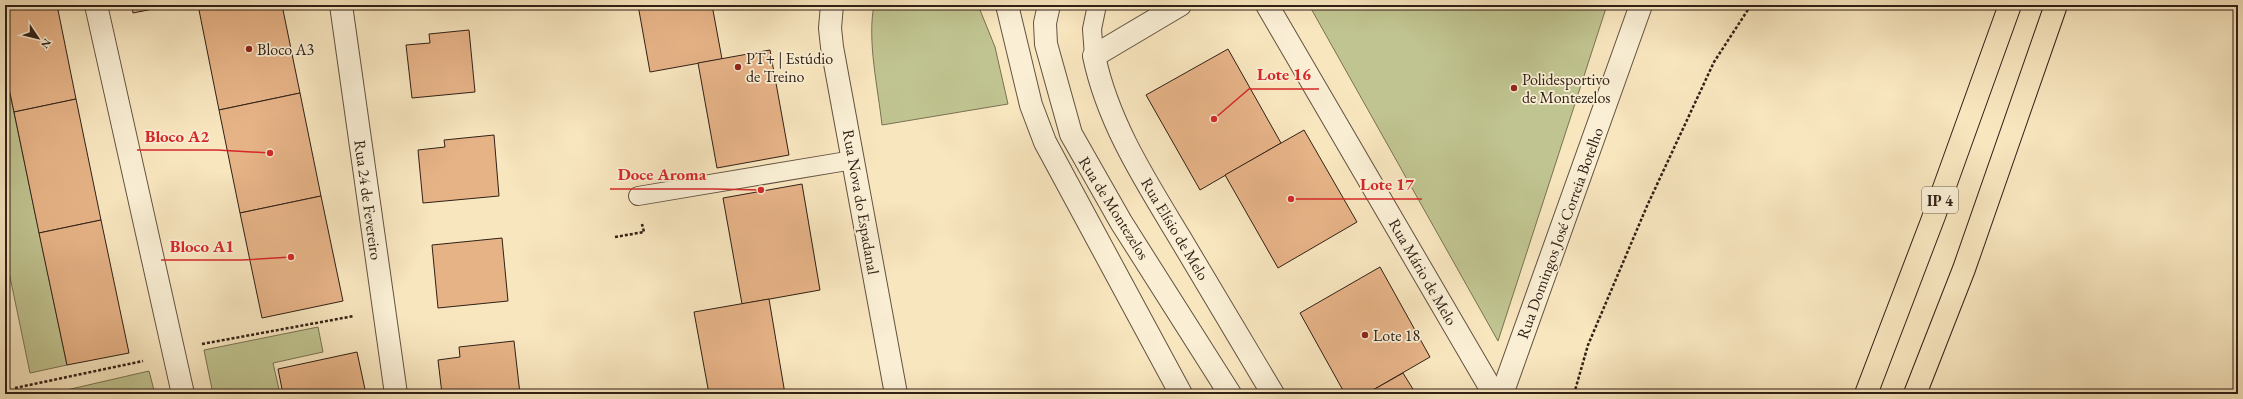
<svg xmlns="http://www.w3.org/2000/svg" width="2243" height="399" font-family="'EB Garamond',serif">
  <rect width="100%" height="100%" fill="#f8e6bf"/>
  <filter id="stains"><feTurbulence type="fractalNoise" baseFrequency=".005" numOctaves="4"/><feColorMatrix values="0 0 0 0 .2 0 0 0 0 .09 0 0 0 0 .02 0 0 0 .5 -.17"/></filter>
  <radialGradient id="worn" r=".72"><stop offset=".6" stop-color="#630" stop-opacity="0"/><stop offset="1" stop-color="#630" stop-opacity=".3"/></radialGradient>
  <g fill="#c0c490" stroke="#787253">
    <path d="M 874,5 L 978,5 L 995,47 L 1008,104 L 882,125 C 878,88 867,41 874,5 Z"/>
    <polygon points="1309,5 1607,5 1498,341"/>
    <polygon points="5,70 67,365 30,373 5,253"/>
    <polygon points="318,327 323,352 273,363 280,394 213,394 204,350"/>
    <polygon points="149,371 155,394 49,394"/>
  </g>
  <g fill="#e6b387" stroke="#302016">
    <polygon points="5,5 57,5 76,99 14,112 5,70"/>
    <polygon points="132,5 173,5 133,13"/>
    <polygon points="198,5 282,5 300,93 219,110"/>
    <polygon points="638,5 712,5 722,59 650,72"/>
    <polygon points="469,30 475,92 412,98 406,45 430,43 429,34"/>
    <polygon points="1228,49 1281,143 1200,190 1146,95"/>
    <polygon points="770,50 789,155 717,168 698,63"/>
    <polygon points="300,93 321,196 240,213 219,110"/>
    <polygon points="76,99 101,220 39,233 14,112"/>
    <polygon points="1304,130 1357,222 1278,268 1225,175"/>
    <polygon points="494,135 499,196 423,203 418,150 445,147 444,140"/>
    <polygon points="802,184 820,290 742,304 723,198"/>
    <polygon points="321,196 343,301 262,318 240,213"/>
    <polygon points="101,220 129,353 67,365 39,233"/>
    <polygon points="502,238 508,301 438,308 432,245"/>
    <polygon points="1380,267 1430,357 1366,394 1345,394 1300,313"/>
    <polygon points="769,299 785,394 709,394 694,312"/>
    <polygon points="514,341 520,394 442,394 438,360 460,357 459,347"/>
    <polygon points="357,352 366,394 283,394 278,369"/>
    <polygon points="1403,373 1416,394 1366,394"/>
  </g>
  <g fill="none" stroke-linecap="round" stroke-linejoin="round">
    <defs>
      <g id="service">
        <polyline points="1094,56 1092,29 1097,5"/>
        <polyline points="638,196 853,160"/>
      </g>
      <g id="minor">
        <polyline points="96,5 183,394"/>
        <polyline points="341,5 396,394"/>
        <path d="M 1180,5 L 1094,56 C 1108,123 1145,180 1180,238 C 1211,290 1242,342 1273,394"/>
        <polyline points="1267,5 1494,394"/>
        <polyline points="1502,394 1641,5"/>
      </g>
      <g id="tertiary">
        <polyline points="832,5 830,28 832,47 896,394"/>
        <polyline points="1007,5 1031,105 1045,142 1181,394"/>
        <polyline points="1049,5 1045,23 1046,44 1071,134 1121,222 1230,394"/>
      </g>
      <g id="trunk">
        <polyline points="1866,394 1934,216 2010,5"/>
        <polyline points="1915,394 1964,269 2056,5"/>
      </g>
    </defs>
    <use href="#service" stroke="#625240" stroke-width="20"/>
    <use href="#minor" stroke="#625240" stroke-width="24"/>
    <use href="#tertiary" stroke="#625240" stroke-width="24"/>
    <use href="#trunk" stroke="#302016" stroke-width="24"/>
    <g stroke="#302016" stroke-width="2.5" stroke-dasharray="3 2" stroke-linecap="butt">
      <polyline points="615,237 644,232 642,224"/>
      <polyline points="202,344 354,316"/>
      <polyline points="15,388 143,361"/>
      <polyline points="1574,394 1588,345 1647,206 1714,62 1751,5"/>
    </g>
    <use href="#service" stroke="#faefd5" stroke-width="18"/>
    <use href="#minor" stroke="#faefd5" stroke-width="22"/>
    <use href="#tertiary" stroke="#faefd5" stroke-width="22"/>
    <use href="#trunk" stroke="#f8e6bf" stroke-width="22"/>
  </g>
  <g fill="#8f2418" stroke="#faefd5" stroke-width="1.5">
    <circle cx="249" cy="49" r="4"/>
    <circle cx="738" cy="67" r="4"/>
    <circle cx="1514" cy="88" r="4"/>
    <circle cx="1365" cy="335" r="4"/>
  </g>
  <g text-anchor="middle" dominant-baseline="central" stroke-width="3.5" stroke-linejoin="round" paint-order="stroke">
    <rect fill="#faefd5" stroke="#6d5e4f" stroke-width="1" x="1922" y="187" width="36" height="26" rx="3"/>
    <g font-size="15" font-weight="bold" fill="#302016">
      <text x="1940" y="200">IP 4</text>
    </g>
    <g font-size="16" fill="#302016" stroke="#faefd5" text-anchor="start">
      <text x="257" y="49">Bloco A3</text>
      <text x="746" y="58">PT+ | Estúdio<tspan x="746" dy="18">de Treino</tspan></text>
      <text x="1522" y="79">Polidesportivo<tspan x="1522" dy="18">de Montezelos</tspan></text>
      <text x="1373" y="335">Lote 18</text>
    </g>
    <g font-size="16" fill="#302016" stroke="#faefd5">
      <text transform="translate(368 200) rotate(82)">Rua 24 de Fevereiro</text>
      <text transform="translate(861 202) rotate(80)">Rua Nova do Espadanal</text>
      <text transform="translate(1114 208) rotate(58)">Rua de Montezelos</text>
      <text transform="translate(1175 229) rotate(59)">Rua Elísio de Melo</text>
      <text transform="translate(1560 233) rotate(-70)">Rua Domingos José Correia Botelho</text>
      <text transform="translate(1423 272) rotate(60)">Rua Mário de Melo</text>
    </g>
  </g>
  <path fill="none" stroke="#d62828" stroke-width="1.5" d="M1214 119L1249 89H1319M270 153L217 150H137M761 190L714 189H610M1291 199L1352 199H1422M291 257L242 260H161"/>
  <g fill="#d62828" stroke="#faefd5" stroke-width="1.5">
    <circle cx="1214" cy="119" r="4"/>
    <circle cx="270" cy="153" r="4"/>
    <circle cx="761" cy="190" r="4"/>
    <circle cx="1291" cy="199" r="4"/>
    <circle cx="291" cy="257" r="4"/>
  </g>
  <g font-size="17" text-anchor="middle" font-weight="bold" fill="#d62828" stroke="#faefd5" stroke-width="3.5" stroke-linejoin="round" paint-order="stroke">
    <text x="1284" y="80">Lote 16</text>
    <text x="177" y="142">Bloco A2</text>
    <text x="662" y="180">Doce Aroma</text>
    <text x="1387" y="190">Lote 17</text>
    <text x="202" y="252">Bloco A1</text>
  </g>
  <rect width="2243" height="399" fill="none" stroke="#f8e6bf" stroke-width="20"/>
  <rect x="6" y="6" width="2231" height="387" fill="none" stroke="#302016" stroke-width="2"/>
  <rect x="10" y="10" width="2223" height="379" fill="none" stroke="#302016"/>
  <g transform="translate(38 38) rotate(125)" stroke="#faefd5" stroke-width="3" paint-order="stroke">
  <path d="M0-3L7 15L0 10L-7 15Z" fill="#302016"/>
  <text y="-6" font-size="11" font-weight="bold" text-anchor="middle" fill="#302016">N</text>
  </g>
  <rect width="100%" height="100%" filter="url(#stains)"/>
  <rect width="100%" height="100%" fill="url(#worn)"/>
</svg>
